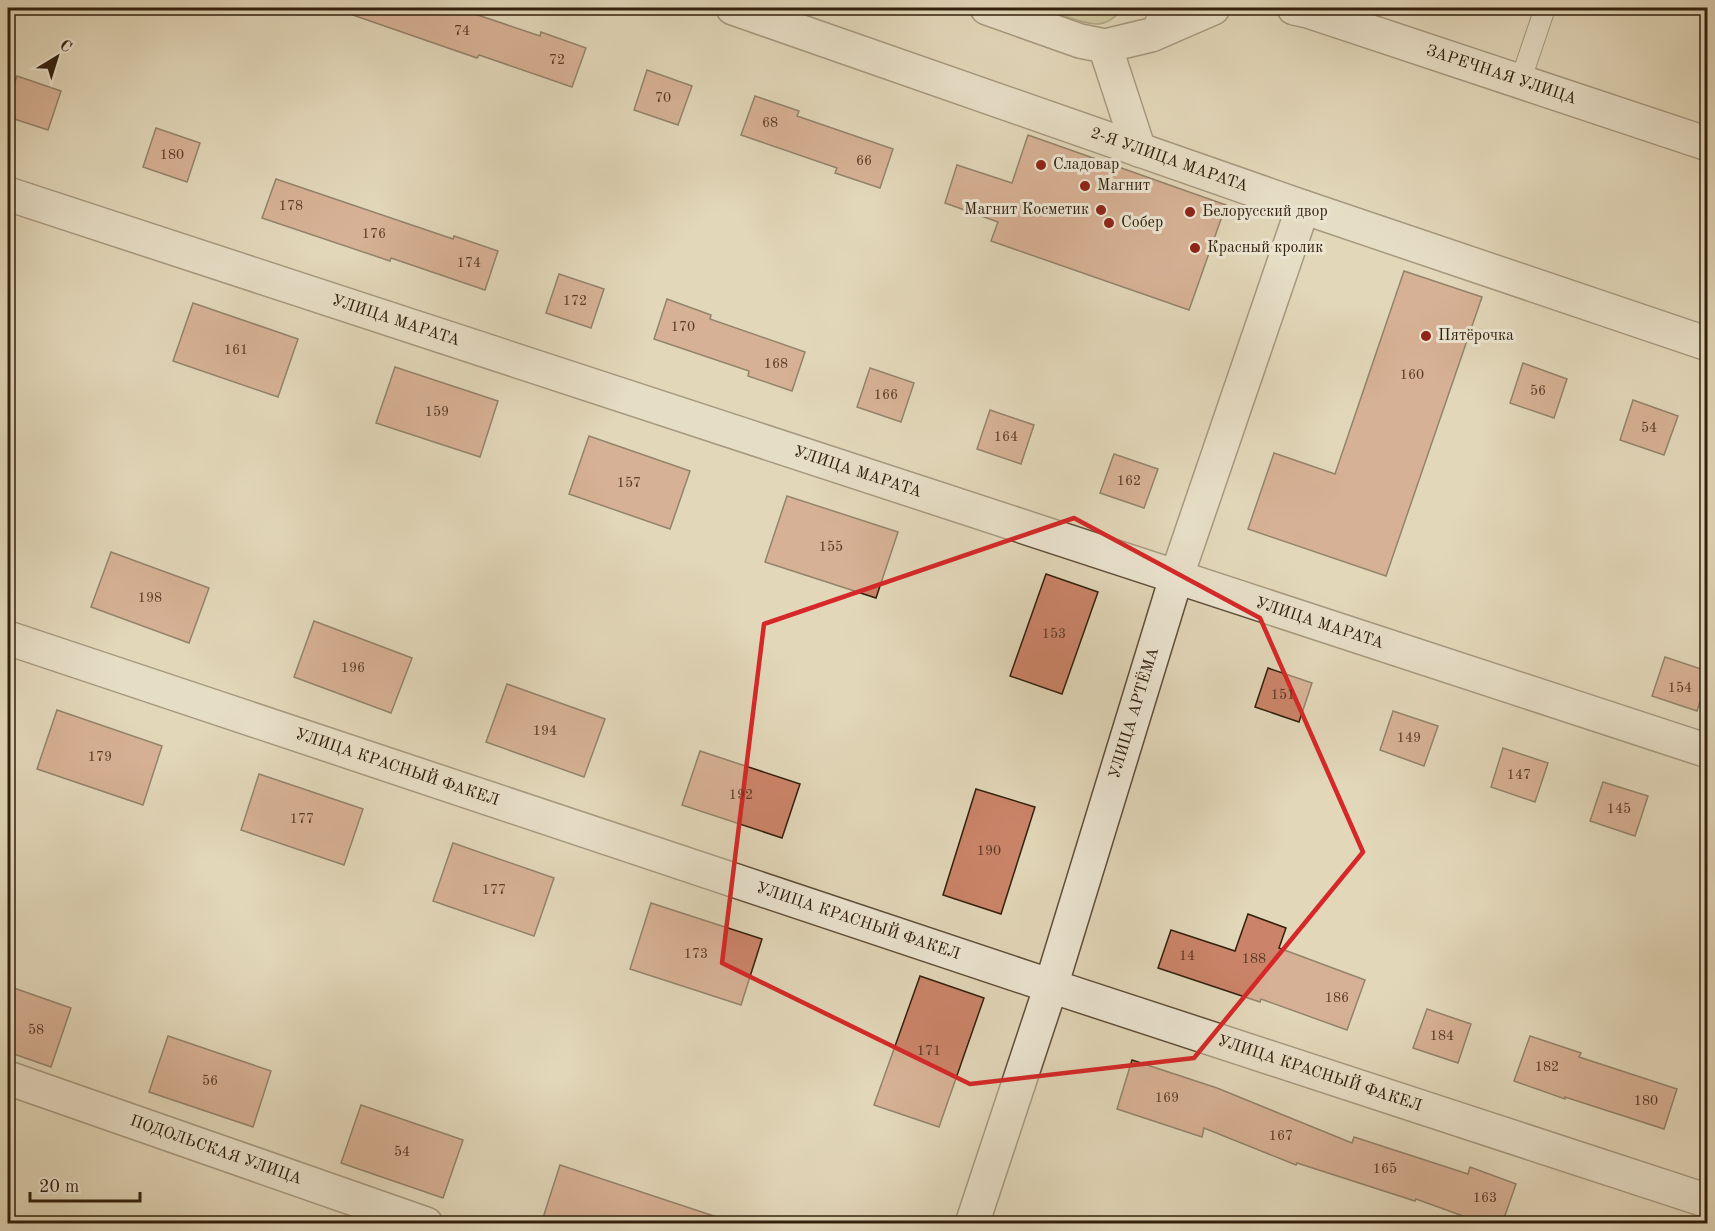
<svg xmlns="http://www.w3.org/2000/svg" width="1715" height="1231" font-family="'Old Standard TT',serif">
  <rect width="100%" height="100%" fill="#e2d7b9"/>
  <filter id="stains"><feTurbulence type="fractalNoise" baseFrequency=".00333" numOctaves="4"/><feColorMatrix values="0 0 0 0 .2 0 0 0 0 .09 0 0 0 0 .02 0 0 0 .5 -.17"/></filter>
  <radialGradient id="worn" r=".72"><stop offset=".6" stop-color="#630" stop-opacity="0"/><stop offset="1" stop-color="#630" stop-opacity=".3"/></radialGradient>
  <path fill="#bcbc8a" stroke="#776e4c" stroke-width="1.5" d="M 1044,8 L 1106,8 L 1120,12 C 1114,18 1108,23 1099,24 C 1084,25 1058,13 1044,8 Z"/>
  <g fill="#cb8469" stroke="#32200d" stroke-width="1.5">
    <polygon points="344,8 457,8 540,36 541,32 586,48 572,87 479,55 477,58 344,12"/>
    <polygon points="647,70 692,86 678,125 634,110"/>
    <polygon points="17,76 61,91 48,130 8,117 8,103"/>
    <polygon points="755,96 799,111 797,116 893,149 880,188 835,173 837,168 741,135"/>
    <polygon points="156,128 200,143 187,182 143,167"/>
    <polygon points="1028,135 1226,205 1189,310 991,241 998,222 945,203 957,165 1012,183"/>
    <polygon points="276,179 453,239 454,236 498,251 485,290 391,258 390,261 262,218"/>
    <polygon points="1404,271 1482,297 1386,576 1248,529 1274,453 1335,474"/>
    <polygon points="559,274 604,289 591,328 546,313"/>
    <polygon points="667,299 711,315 710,319 805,352 792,391 748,376 749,371 654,339"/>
    <polygon points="193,303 298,339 278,397 173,361"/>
    <polygon points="1523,363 1567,379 1554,418 1510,403"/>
    <polygon points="395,367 498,401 480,457 376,423"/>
    <polygon points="870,368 914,383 901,422 857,407"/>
    <polygon points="1633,400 1678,416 1664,455 1620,440"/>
    <polygon points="990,410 1034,425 1021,464 977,449"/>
    <polygon points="589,436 690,471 670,529 569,494"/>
    <polygon points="1114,454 1158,469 1144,508 1100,493"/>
    <polygon points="787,496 898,532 876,598 765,562"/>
    <polygon points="111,552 209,588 189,643 91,607"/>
    <polygon points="1046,574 1098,592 1062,694 1010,676"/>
    <polygon points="314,621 412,658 391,713 294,677"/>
    <polygon points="1665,657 1707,671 1707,679 1697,711 1652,696"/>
    <polygon points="1268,668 1312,683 1299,722 1255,707"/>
    <polygon points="507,684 605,719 584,777 486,742"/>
    <polygon points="57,710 162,746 143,805 37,769"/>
    <polygon points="1393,711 1438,726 1424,766 1380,750"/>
    <polygon points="1503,748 1548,763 1535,802 1491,787"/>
    <polygon points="700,751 800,784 782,838 682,805"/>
    <polygon points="259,774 363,809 344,865 241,830"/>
    <polygon points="1603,782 1648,796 1635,836 1590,821"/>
    <polygon points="976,789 1035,807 1001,914 943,895"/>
    <polygon points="453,843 554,878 534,936 433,901"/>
    <polygon points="651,903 762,939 741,1005 630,969"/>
    <polygon points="1248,914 1286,928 1279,948 1365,980 1347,1030 1261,999 1260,1002 1158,968 1171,930 1235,951"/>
    <polygon points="920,976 984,998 939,1127 874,1105"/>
    <polygon points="8,986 71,1008 51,1067 8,1052"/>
    <polygon points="1427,1009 1471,1024 1458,1063 1413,1048"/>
    <polygon points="168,1036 271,1071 253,1127 149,1092"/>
    <polygon points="1530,1036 1581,1053 1579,1057 1677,1089 1664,1129 1565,1097 1565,1099 1514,1081"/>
    <polygon points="1132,1060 1217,1088 1352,1143 1354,1137 1468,1174 1470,1167 1516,1184 1502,1224 1485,1224 1416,1199 1415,1201 1297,1163 1296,1165 1204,1128 1202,1137 1117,1109"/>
    <polygon points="361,1105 463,1140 443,1198 341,1163"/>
    <polygon points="560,1165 720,1218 719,1224 541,1224"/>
  </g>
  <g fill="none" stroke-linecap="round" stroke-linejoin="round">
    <defs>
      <g id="service">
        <polyline points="1151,35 1160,8"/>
        <polyline points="1520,82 1545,8"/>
      </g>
      <g id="minor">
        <path id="s1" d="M 733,8 L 1303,207 L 1708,344"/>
        <polyline points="987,8 1080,41 1105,46 1151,35 1213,8"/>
        <path id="s2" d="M 1294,8 L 1308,11 L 1708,144"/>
        <polyline points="1105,46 1139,150"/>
        <path id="s3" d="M 8,194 L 1708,751"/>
        <path id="s4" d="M 8,638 L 1051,986 L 1708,1201"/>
        <path id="s5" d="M 8,1078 L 426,1224"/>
        <path id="s6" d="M 972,1224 L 1051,986 L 1176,578 L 1303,207"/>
      </g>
    </defs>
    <use href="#service" stroke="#5e4e38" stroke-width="22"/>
    <use href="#minor" stroke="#5e4e38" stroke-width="36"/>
    <use href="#service" stroke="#ece5d2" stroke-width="20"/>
    <use href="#minor" stroke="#ece5d2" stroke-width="33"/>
  </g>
  <path d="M0 0H1715V1231H0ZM 1074,518 L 1260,618 L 1363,852 L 1194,1058 L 970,1084 L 722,963 L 764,624 Z" fill="#e2d7b9" fill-opacity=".55" fill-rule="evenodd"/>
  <path fill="none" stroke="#d62828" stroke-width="4.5" stroke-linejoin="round" d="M 1074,518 L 1260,618 L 1363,852 L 1194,1058 L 970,1084 L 722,963 L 764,624 Z"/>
  <g fill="#8f2418" stroke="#ece5d2" stroke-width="2">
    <circle cx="1041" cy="165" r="6"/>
    <circle cx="1085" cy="186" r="6"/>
    <circle cx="1101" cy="210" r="6"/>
    <circle cx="1190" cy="212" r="6"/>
    <circle cx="1109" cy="223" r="6"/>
    <circle cx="1195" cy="248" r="6"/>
    <circle cx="1426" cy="336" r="6"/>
  </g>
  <g text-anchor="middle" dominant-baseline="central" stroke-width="6" stroke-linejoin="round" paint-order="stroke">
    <g font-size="14" fill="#583924">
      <text x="462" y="31">74</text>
      <text x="557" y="60">72</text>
      <text x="663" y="98">70</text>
      <text x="770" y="123">68</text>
      <text x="172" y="155">180</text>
      <text x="864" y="161">66</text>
      <text x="291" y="206">178</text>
      <text x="374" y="234">176</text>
      <text x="469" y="263">174</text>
      <text x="575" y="301">172</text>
      <text x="683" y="327">170</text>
      <text x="236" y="350">161</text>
      <text x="776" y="364">168</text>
      <text x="1412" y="375">160</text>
      <text x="1538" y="391">56</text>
      <text x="886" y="395">166</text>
      <text x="437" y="412">159</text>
      <text x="1649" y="428">54</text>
      <text x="1006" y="437">164</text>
      <text x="1129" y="481">162</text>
      <text x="629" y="483">157</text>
      <text x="831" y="547">155</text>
      <text x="150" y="598">198</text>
      <text x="1054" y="634">153</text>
      <text x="353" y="668">196</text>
      <text x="1680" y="688">154</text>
      <text x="1283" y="695">151</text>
      <text x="545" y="731">194</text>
      <text x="1409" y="738">149</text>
      <text x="100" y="757">179</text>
      <text x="1519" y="775">147</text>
      <text x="741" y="795">192</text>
      <text x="1619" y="809">145</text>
      <text x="302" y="819">177</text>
      <text x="989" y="851">190</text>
      <text x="494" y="890">177</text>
      <text x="696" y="954">173</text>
      <text x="1187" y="956">14</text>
      <text x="1254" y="959">188</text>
      <text x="1337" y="998">186</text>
      <text x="36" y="1030">58</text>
      <text x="1442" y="1036">184</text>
      <text x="929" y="1051">171</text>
      <text x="1547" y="1067">182</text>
      <text x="210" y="1081">56</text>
      <text x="1167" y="1098">169</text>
      <text x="1646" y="1101">180</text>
      <text x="1281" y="1136">167</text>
      <text x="402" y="1152">54</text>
      <text x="1385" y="1169">165</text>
      <text x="1485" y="1198">163</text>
    </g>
    <g font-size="16" fill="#32200d" stroke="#ece5d2">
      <text stroke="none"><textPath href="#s2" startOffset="218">ЗАРЕЧНАЯ УЛИЦА</textPath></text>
      <text stroke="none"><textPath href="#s1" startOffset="462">2-Я УЛИЦА МАРАТА</textPath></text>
      <text stroke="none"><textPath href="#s3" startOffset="408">УЛИЦА МАРАТА</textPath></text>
      <text stroke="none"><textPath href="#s3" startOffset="894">УЛИЦА МАРАТА</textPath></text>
      <text stroke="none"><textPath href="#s3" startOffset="1380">УЛИЦА МАРАТА</textPath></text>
      <text stroke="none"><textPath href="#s6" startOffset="536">УЛИЦА АРТЁМА</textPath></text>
      <text stroke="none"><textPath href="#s4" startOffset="410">УЛИЦА КРАСНЫЙ ФАКЕЛ</textPath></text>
      <text stroke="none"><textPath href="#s4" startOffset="896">УЛИЦА КРАСНЫЙ ФАКЕЛ</textPath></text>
      <text stroke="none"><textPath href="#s4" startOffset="1382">УЛИЦА КРАСНЫЙ ФАКЕЛ</textPath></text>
      <text stroke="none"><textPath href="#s5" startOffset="220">ПОДОЛЬСКАЯ УЛИЦА</textPath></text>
    </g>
    <g font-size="16" fill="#32200d" stroke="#ece5d2" text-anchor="start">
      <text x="1053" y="165">Сладовар</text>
      <text x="1097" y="186">Магнит</text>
      <text x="1089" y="210" text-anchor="end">Магнит Косметик</text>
      <text x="1202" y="212">Белорусский двор</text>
      <text x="1121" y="223">Собер</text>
      <text x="1207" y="248">Красный кролик</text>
      <text x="1438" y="336">Пятёрочка</text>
    </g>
  </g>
  <rect width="1715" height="1231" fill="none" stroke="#e2d7b9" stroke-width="30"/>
  <rect x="9" y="9" width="1697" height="1213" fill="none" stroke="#32200d" stroke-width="3"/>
  <rect x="15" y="15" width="1685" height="1201" fill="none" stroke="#32200d" stroke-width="1.5"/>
  <g transform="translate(57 57) rotate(38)" stroke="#ece5d2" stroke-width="4.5" paint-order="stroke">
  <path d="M0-4.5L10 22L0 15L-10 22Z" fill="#32200d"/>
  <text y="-9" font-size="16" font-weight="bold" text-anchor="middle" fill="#32200d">С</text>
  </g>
  <path d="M30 1192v9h110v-9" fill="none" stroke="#32200d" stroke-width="3"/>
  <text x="39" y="1192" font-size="18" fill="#32200d" stroke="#ece5d2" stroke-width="4.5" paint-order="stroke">20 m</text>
  <rect width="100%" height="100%" filter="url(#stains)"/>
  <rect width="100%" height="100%" fill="url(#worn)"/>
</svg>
